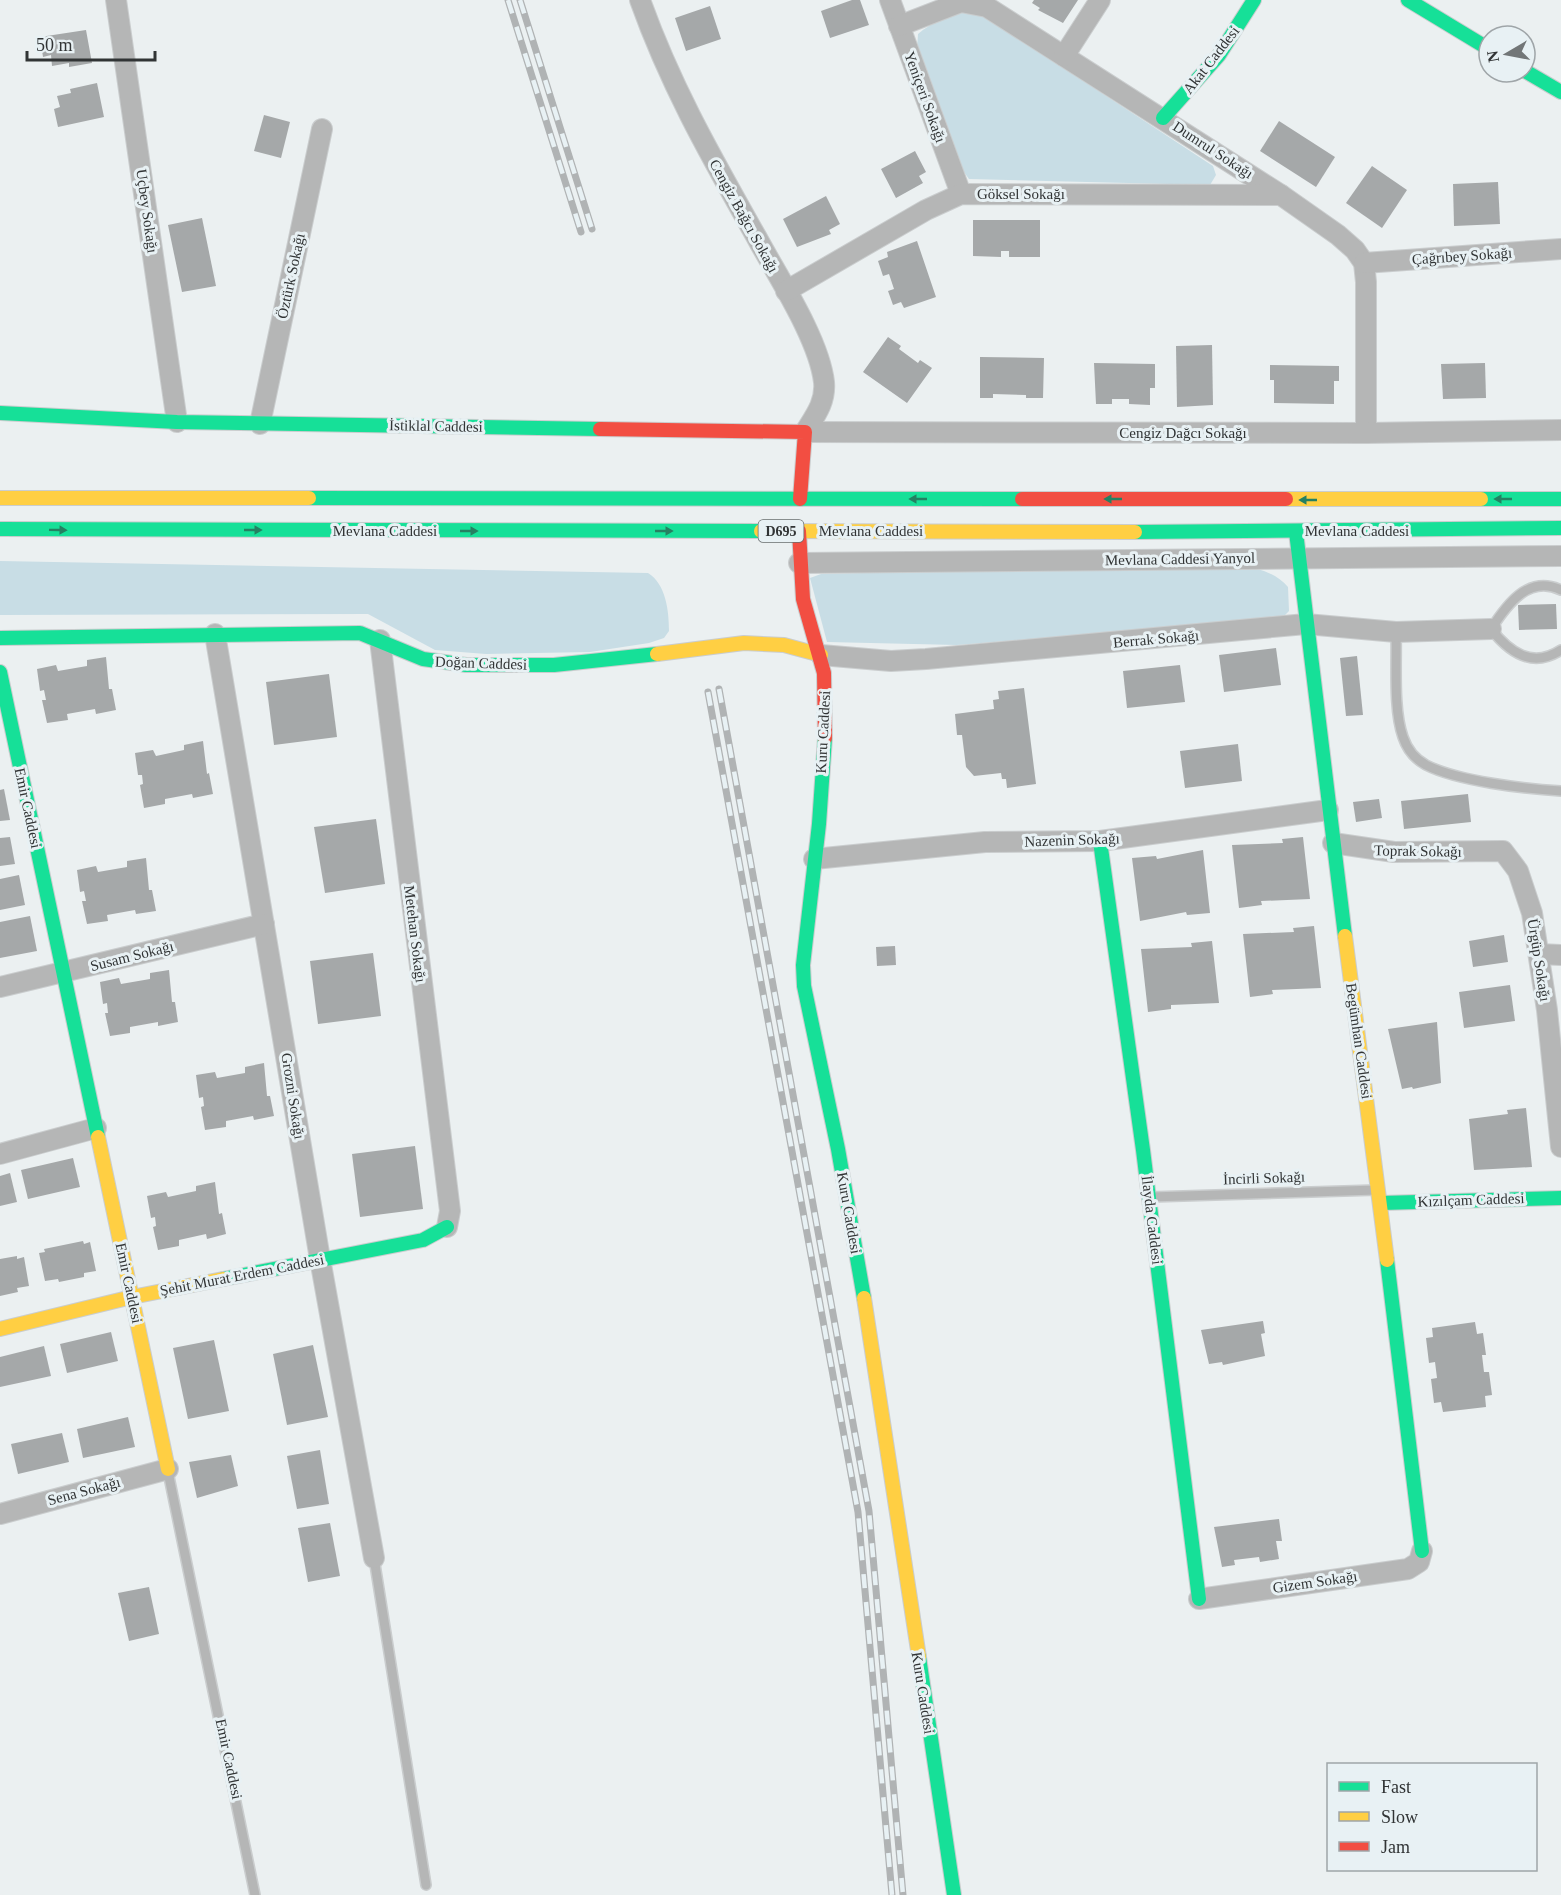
<svg xmlns="http://www.w3.org/2000/svg" width="1561" height="1895" font-family="'Times New Roman',serif">
  <rect width="100%" height="100%" fill="#ebf0f1"/>
  <g fill="#c8dde5">
    <path d="M 961,12 L 978,12 L 989,19 L 1213,166 L 1216,175 L 1210,185 L 969,179 L 961,168 L 917,49 L 918,34 C 931,23 944,17 961,12 Z"/>
    <path d="M 0,561 L 648,573 C 666,584 669,611 669,631 L 664,638 L 649,643 L 590,652 L 486,654 L 435,650 L 368,614 L 0,615 Z"/>
    <path d="M 1202,565 C 1231,566 1268,563 1288,587 L 1289,611 L 1284,616 L 1274,619 L 957,645 L 827,642 L 810,578 L 821,574 Z"/>
  </g>
  <g fill="#a5a8a9">
    <polygon points="852,0 860,0 869,25 830,38 821,11"/>
    <polygon points="1034,0 1078,0 1063,23 1038,10 1040,8 1032,3"/>
    <polygon points="710,6 721,39 686,51 675,18"/>
    <polygon points="86,30 92,63 69,67 69,63 52,66 51,55 43,57 40,37"/>
    <polygon points="97,83 104,117 58,127 54,109 60,107 57,96 71,93 70,89"/>
    <polygon points="264,115 290,122 281,158 254,151"/>
    <polygon points="1279,121 1335,157 1316,187 1260,151"/>
    <polygon points="915,151 926,172 919,176 923,183 896,198 881,169"/>
    <polygon points="1372,166 1407,190 1382,228 1346,203"/>
    <polygon points="1498,182 1500,224 1454,226 1453,184"/>
    <polygon points="826,196 840,224 829,230 831,234 797,247 783,219"/>
    <polygon points="202,218 216,286 182,292 168,225"/>
    <polygon points="973,220 1040,220 1040,257 1009,257 1009,251 1001,251 1001,257 973,256"/>
    <polygon points="917,241 936,297 904,308 901,302 893,305 888,291 894,289 889,274 883,276 878,261 888,257 887,252"/>
    <polygon points="888,337 901,346 899,349 918,363 920,360 932,368 907,403 863,372"/>
    <polygon points="1212,345 1213,405 1177,407 1176,346"/>
    <polygon points="980,357 1044,358 1043,398 1026,398 1026,395 993,394 993,398 980,398"/>
    <polygon points="1094,363 1155,364 1155,388 1150,388 1150,405 1129,404 1129,399 1112,399 1112,404 1096,404"/>
    <polygon points="1485,363 1486,398 1443,399 1441,364"/>
    <polygon points="1270,365 1339,366 1339,381 1334,381 1334,404 1274,403 1274,380 1270,380"/>
    <polygon points="1556,604 1557,629 1519,630 1518,605"/>
    <polygon points="1276,648 1281,685 1224,692 1219,655"/>
    <polygon points="1357,656 1363,715 1346,716 1340,658"/>
    <polygon points="106,657 109,689 112,689 116,710 96,714 95,709 67,714 68,720 47,723 42,700 46,700 44,690 40,691 37,669 56,665 58,671 87,666 87,660"/>
    <polygon points="1180,665 1185,702 1127,708 1123,671"/>
    <polygon points="329,674 337,737 274,745 266,682"/>
    <polygon points="1024,688 1036,784 1007,788 1006,779 1002,779 1001,773 974,776 966,767 962,735 957,735 955,714 994,709 993,700 999,699 998,691"/>
    <polygon points="203,741 207,774 209,773 213,794 193,798 192,794 165,799 165,804 144,808 140,785 143,784 142,775 138,775 135,753 153,750 156,756 184,750 184,745"/>
    <polygon points="1238,744 1242,781 1185,788 1180,751"/>
    <polygon points="4,789 10,820 0,821 0,790"/>
    <polygon points="1468,794 1471,822 1404,829 1401,801"/>
    <polygon points="1379,799 1382,818 1356,822 1353,802"/>
    <polygon points="376,819 385,884 325,893 314,827"/>
    <polygon points="10,837 15,864 0,866 0,838"/>
    <polygon points="1303,837 1310,899 1261,901 1262,905 1239,908 1232,845 1283,843 1282,839"/>
    <polygon points="1203,850 1210,913 1187,915 1186,912 1140,921 1132,858 1156,856 1157,859"/>
    <polygon points="146,858 149,890 152,890 156,911 136,914 135,910 107,915 108,921 87,924 82,901 86,901 84,891 80,892 77,870 96,866 98,872 127,867 127,861"/>
    <polygon points="19,875 25,905 0,910 0,879"/>
    <polygon points="30,916 37,951 0,958 0,922"/>
    <polygon points="1314,926 1321,988 1272,990 1273,994 1250,997 1243,934 1294,932 1293,928"/>
    <polygon points="1504,935 1508,962 1473,967 1469,941"/>
    <polygon points="1212,941 1219,1003 1171,1005 1171,1009 1148,1012 1141,949 1192,947 1191,943"/>
    <polygon points="895,946 896,965 877,966 876,947"/>
    <polygon points="373,953 381,1016 318,1024 310,961"/>
    <polygon points="169,970 172,1002 175,1002 178,1022 158,1026 158,1022 130,1027 130,1033 110,1036 105,1013 108,1013 107,1003 103,1004 100,982 119,978 121,984 150,979 150,973"/>
    <polygon points="1510,985 1515,1021 1464,1028 1459,992"/>
    <polygon points="1437,1022 1441,1083 1413,1089 1412,1087 1402,1089 1388,1029"/>
    <polygon points="264,1063 267,1096 270,1096 274,1116 254,1120 253,1116 226,1121 226,1127 205,1130 201,1107 204,1106 203,1097 199,1098 196,1075 215,1072 217,1078 245,1073 245,1067"/>
    <polygon points="1526,1108 1532,1167 1474,1170 1469,1119 1508,1114 1507,1110"/>
    <polygon points="415,1146 423,1209 360,1217 352,1154"/>
    <polygon points="73,1158 80,1187 28,1199 21,1170"/>
    <polygon points="10,1173 17,1202 0,1206 0,1176"/>
    <polygon points="215,1182 219,1214 222,1213 226,1234 207,1239 206,1234 179,1240 179,1246 158,1250 153,1227 156,1226 155,1217 151,1218 147,1196 166,1192 168,1197 196,1191 196,1186"/>
    <polygon points="83,1241 84,1244 90,1242 96,1271 84,1273 84,1277 59,1282 58,1279 45,1281 39,1253 45,1252 44,1249"/>
    <polygon points="17,1256 17,1259 24,1257 29,1286 17,1288 18,1292 0,1296 0,1259"/>
    <polygon points="1263,1321 1265,1333 1261,1334 1265,1356 1223,1365 1222,1362 1209,1364 1201,1330"/>
    <polygon points="1475,1322 1477,1334 1483,1333 1486,1355 1482,1355 1484,1372 1489,1372 1492,1395 1485,1396 1486,1407 1443,1412 1441,1402 1434,1403 1431,1379 1437,1378 1435,1362 1429,1363 1426,1338 1433,1337 1432,1328"/>
    <polygon points="111,1332 118,1361 67,1373 60,1344"/>
    <polygon points="214,1340 229,1411 188,1419 173,1348"/>
    <polygon points="313,1345 328,1417 287,1425 273,1354"/>
    <polygon points="44,1346 51,1376 0,1387 0,1357"/>
    <polygon points="128,1417 135,1447 83,1458 77,1429"/>
    <polygon points="62,1433 69,1462 18,1474 11,1444"/>
    <polygon points="320,1450 329,1504 297,1509 287,1456"/>
    <polygon points="231,1455 238,1486 197,1498 189,1462"/>
    <polygon points="1279,1519 1282,1541 1276,1541 1279,1559 1260,1562 1259,1557 1234,1560 1235,1565 1222,1567 1214,1527"/>
    <polygon points="330,1523 340,1576 308,1582 298,1528"/>
    <polygon points="149,1587 159,1634 129,1641 118,1593"/>
  </g>
  <g fill="none" stroke-linecap="round" stroke-linejoin="round">
    <defs>
      <g id="lane">
        <path d="M 1561,590 C 1528,574 1506,606 1491,629 C 1509,652 1532,669 1561,650"/>
        <path d="M 1396,632 C 1397,662 1393,709 1403,737 C 1407,749 1415,759 1426,765 C 1457,781 1525,789 1561,791"/>
        <polyline points="1151,1197 1377,1190"/>
        <polyline points="168,1472 255,1895"/>
        <polyline points="374,1558 426,1885"/>
      </g>
      <g id="street">
        <polyline points="116,0 177,422"/>
        <path d="M 640,0 C 671,87 712,158 757,238 C 778,277 819,339 824,382 C 826,402 815,416 805,432"/>
        <polyline points="890,0 961,194"/>
        <polyline points="899,26 961,2 987,7 1281,195 1338,235 1355,250 1364,263 1366,282 1366,433"/>
        <polyline points="1064,56 1100,0"/>
        <polyline points="1364,263 1561,249"/>
        <polyline points="786,291 926,210 961,194 1281,195"/>
        <polyline points="260,424 322,129"/>
        <polyline points="805,432 1366,433 1561,430"/>
        <polyline points="799,563 1561,556"/>
        <polyline points="215,634 320,1259 374,1558"/>
        <polyline points="380,640 450,1211 447,1227"/>
        <polyline points="821,655 891,661 926,659 1306,624 1396,632 1491,629"/>
        <polyline points="1333,843 1394,852 1503,851 1518,871 1532,913 1547,1010 1561,1147"/>
        <polyline points="814,859 985,842 1100,841 1328,810"/>
        <polyline points="1539,954 1561,955"/>
        <polyline points="0,987 264,924"/>
        <polyline points="0,1154 96,1128"/>
        <polyline points="0,1514 168,1469"/>
        <polyline points="1199,1599 1408,1569 1419,1562 1422,1551"/>
      </g>
      <g id="fast">
        <polyline points="1408,0 1489,49"/>
        <polyline points="1525,71 1561,92"/>
        <polyline points="1163,118 1219,55 1254,0"/>
        <polyline points="0,413 177,422 600,429"/>
        <polyline points="309,498 1022,499"/>
        <polyline points="1481,499 1561,499"/>
        <polyline points="0,529 761,531"/>
        <polyline points="1135,532 1561,528"/>
        <polyline points="1296,532 1345,936"/>
        <polyline points="0,638 360,633 423,659 466,665 554,665 657,654"/>
        <polyline points="0,672 98,1137"/>
        <polyline points="825,738 819,824 803,965 804,986 838,1149 864,1298"/>
        <polyline points="1100,841 1143,1150 1199,1599"/>
        <polyline points="1381,1203 1561,1198"/>
        <polyline points="1387,1260 1422,1551"/>
        <polyline points="223,1279 423,1240 447,1227"/>
        <polyline points="919,1657 954,1895"/>
      </g>
      <g id="slow">
        <polyline points="0,498 309,498"/>
        <polyline points="1286,499 1481,499"/>
        <polyline points="761,531 1135,532"/>
        <polyline points="657,654 744,643 784,645 821,655"/>
        <polyline points="1345,936 1387,1260"/>
        <polyline points="98,1137 168,1469"/>
        <polyline points="864,1298 919,1657"/>
        <polyline points="0,1329 132,1297 223,1279"/>
      </g>
      <g id="jam">
        <polyline points="600,429 805,432 800,499"/>
        <polyline points="1022,499 1286,499"/>
        <polyline points="799,531 803,599 824,673 825,738"/>
      </g>
    </defs>
    <use href="#lane" stroke="#cacdce" stroke-width="12"/>
    <use href="#street" stroke="#cacdce" stroke-width="22"/>
    <use href="#fast" stroke="#cacdce" stroke-width="16"/>
    <use href="#slow" stroke="#cacdce" stroke-width="16"/>
    <use href="#jam" stroke="#cacdce" stroke-width="16"/>
    <use href="#lane" stroke="#b5b6b6" stroke-width="9"/>
    <use href="#street" stroke="#b5b6b6" stroke-width="20"/>
    <use href="#fast" stroke="#16e098" stroke-width="14"/>
    <use href="#slow" stroke="#ffcf43" stroke-width="14"/>
    <use href="#jam" stroke="#f24e42" stroke-width="14"/>
    <defs>
      <g id="rail">
        <polyline points="508,0 581,232"/>
        <polyline points="520,0 592,229"/>
        <polyline points="719,689 869,1511 903,1895"/>
        <polyline points="708,692 858,1512 892,1895"/>
      </g>
    </defs>
    <use href="#rail" stroke="#b0b3b4" stroke-width="7"/>
    <use href="#rail" stroke="#e8f1f4" stroke-width="4.5" stroke-dasharray="14" stroke-linecap="butt"/>
  </g>
  <defs><path id="oneway-solid" d="M-6-.8H1V-3.2L6.5 0L1 3.2V.8H-6Z" transform="scale(1.5)"/></defs>
  <g fill="#258162">
    <use href="#oneway-solid" transform="translate(918 499) rotate(-180)"/>
    <use href="#oneway-solid" transform="translate(1113 499) rotate(-180)"/>
    <use href="#oneway-solid" transform="translate(1503 499) rotate(180)"/>
    <use href="#oneway-solid" transform="translate(1308 500) rotate(-180)"/>
    <use href="#oneway-solid" transform="translate(58 530) rotate(1)"/>
    <use href="#oneway-solid" transform="translate(253 530)"/>
    <use href="#oneway-solid" transform="translate(469 531)"/>
    <use href="#oneway-solid" transform="translate(664 531)"/>
  </g>
  <g text-anchor="middle" dominant-baseline="central" stroke-width="6" stroke-linejoin="round" paint-order="stroke">
    <rect fill="#e8f1f4" stroke="#686d6e" stroke-width="1.5" x="758.5" y="520" width="45" height="22" rx="4.5"/>
    <g font-size="14" font-weight="bold" fill="#313435">
      <text x="781" y="531">D695</text>
    </g>
    <g font-size="15" fill="#313435" stroke="#e8f1f4">
      <text transform="translate(1211 60) rotate(-52)">Akat Caddesi</text>
      <text transform="translate(925 97) rotate(70)">Yeniçeri Sokağı</text>
      <text transform="translate(1213 150) rotate(33)">Dumrul Sokağı</text>
      <text x="1021" y="194">Göksel Sokağı</text>
      <text transform="translate(147 211) rotate(82)">Uçbey Sokağı</text>
      <text transform="translate(744 216) rotate(61)">Cengiz Bağcı Sokağı</text>
      <text transform="translate(1462 256) rotate(-4)">Çağrıbey Sokağı</text>
      <text transform="translate(291 276) rotate(-78)">Öztürk Sokağı</text>
      <text transform="translate(436 426) rotate(1)">İstiklal Caddesi</text>
      <text x="1183" y="433">Cengiz Dağcı Sokağı</text>
      <text x="385" y="531">Mevlana Caddesi</text>
      <text x="871" y="531">Mevlana Caddesi</text>
      <text x="1357" y="531">Mevlana Caddesi</text>
      <text transform="translate(1180 559) rotate(-1)">Mevlana Caddesi Yanyol</text>
      <text transform="translate(1156 639) rotate(-5)">Berrak Sokağı</text>
      <text transform="translate(481 663) rotate(2)">Doğan Caddesi</text>
      <text transform="translate(823 732) rotate(-87)">Kuru Caddesi</text>
      <text transform="translate(28 808) rotate(78)">Emir Caddesi</text>
      <text transform="translate(1072 840) rotate(-2)">Nazenin Sokağı</text>
      <text transform="translate(1418 851) rotate(1)">Toprak Sokağı</text>
      <text transform="translate(415 934) rotate(83)">Metehan Sokağı</text>
      <text transform="translate(132 956) rotate(-14)">Susam Sokağı</text>
      <text transform="translate(1539 960) rotate(81)">Ürgüp Sokağı</text>
      <text transform="translate(1359 1041) rotate(82)">Begümhan Caddesi</text>
      <text transform="translate(293 1096) rotate(81)">Grozni Sokağı</text>
      <text transform="translate(1264 1178) rotate(-2)">İncirli Sokağı</text>
      <text transform="translate(1471 1200) rotate(-2)">Kızılçam Caddesi</text>
      <text transform="translate(849 1213) rotate(80)">Kuru Caddesi</text>
      <text transform="translate(1152 1220) rotate(83)">İlayda Caddesi</text>
      <text transform="translate(242 1275) rotate(-11)">Şehit Murat Erdem Caddesi</text>
      <text transform="translate(129 1283) rotate(78)">Emir Caddesi</text>
      <text transform="translate(84 1491) rotate(-15)">Sena Sokağı</text>
      <text transform="translate(1315 1582) rotate(-8)">Gizem Sokağı</text>
      <text transform="translate(923 1693) rotate(81)">Kuru Caddesi</text>
      <text transform="translate(229 1759) rotate(78)">Emir Caddesi</text>
    </g>
  </g>
  <rect x="1327" y="1763" width="210" height="108" fill="#e8f1f4" stroke="#9fa5a8" stroke-width="1.5"/>
  <rect x="1339" y="1782" width="30" height="9" fill="#16e098" stroke="#9fa5a8" stroke-width="1.5"/>
  <text x="1381" y="1793" font-size="18" fill="#313435">Fast</text>
  <rect x="1339" y="1812" width="30" height="9" fill="#ffcf43" stroke="#9fa5a8" stroke-width="1.5"/>
  <text x="1381" y="1823" font-size="18" fill="#313435">Slow</text>
  <rect x="1339" y="1842" width="30" height="9" fill="#f24e42" stroke="#9fa5a8" stroke-width="1.5"/>
  <text x="1381" y="1853" font-size="18" fill="#313435">Jam</text>
  <g transform="translate(1507 54) rotate(260)"><circle r="28" fill="#e8f1f4" stroke="#9fa5a8" stroke-width="1.5"/>
  <path d="M0-4.5L10 22L0 15L-10 22Z" fill="#727677"/>
  <text y="-9" font-size="16" font-weight="bold" text-anchor="middle" fill="#313435">N</text>
  </g>
  <path d="M27 51v9h128v-9" fill="none" stroke="#313435" stroke-width="3"/>
  <text x="36" y="51" font-size="18" fill="#313435" stroke="#e8f1f4" stroke-width="4.5" paint-order="stroke">50 m</text>
</svg>
